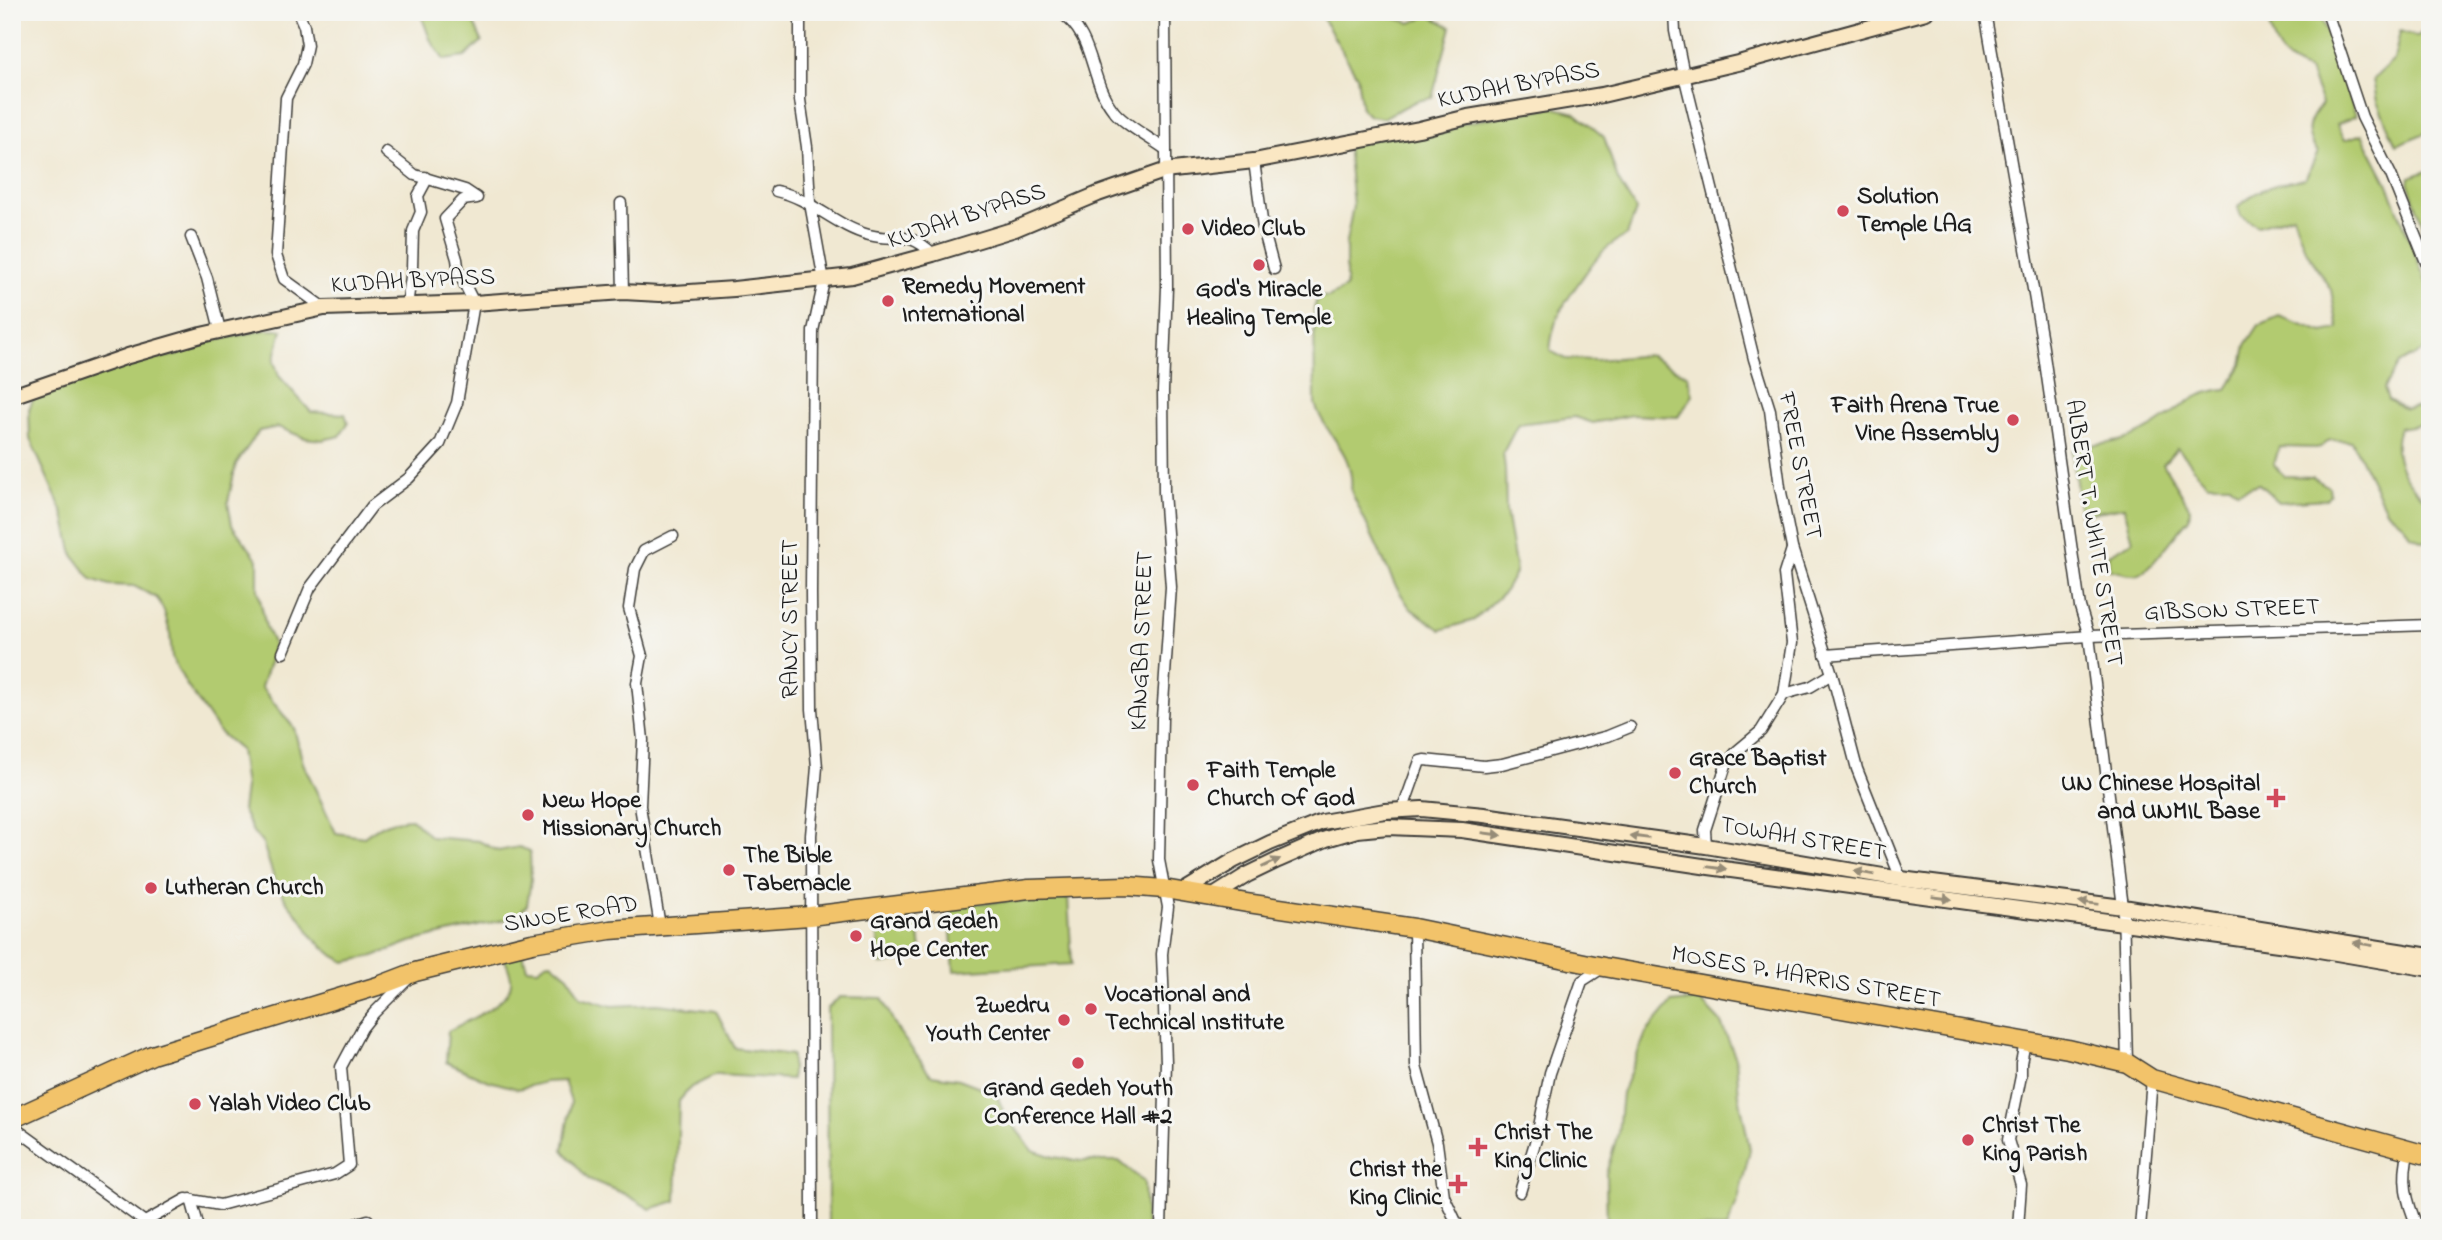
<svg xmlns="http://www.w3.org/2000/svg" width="2442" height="1240" font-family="'Indie Flower',sans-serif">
  <rect width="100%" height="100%" fill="#f6f6f2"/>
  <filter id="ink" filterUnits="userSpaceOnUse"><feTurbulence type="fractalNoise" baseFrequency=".0143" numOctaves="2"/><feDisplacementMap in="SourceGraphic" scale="14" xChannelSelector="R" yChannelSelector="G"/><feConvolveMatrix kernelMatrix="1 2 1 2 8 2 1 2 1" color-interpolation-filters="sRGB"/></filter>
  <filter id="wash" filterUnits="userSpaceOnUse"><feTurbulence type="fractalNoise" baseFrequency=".00686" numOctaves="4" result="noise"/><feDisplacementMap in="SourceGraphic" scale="28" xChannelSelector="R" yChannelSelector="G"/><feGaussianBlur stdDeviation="1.57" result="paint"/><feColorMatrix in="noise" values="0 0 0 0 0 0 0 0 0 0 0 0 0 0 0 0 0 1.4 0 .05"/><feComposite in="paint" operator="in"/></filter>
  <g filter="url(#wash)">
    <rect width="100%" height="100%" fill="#f0e8d2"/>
    <g fill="#b2cb70" stroke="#677446" stroke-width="2">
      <polygon points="420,12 465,12 472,19 482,41 465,57 444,60 430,39"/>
      <polygon points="1321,12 1389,12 1391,17 1411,23 1429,15 1451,27 1432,98 1416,101 1383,118 1370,116 1362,110 1357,76 1322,17"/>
      <path d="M 2268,12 L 2319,12 L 2356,116 L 2337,124 L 2345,140 L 2362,134 L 2387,182 L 2430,292 L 2430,344 L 2424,350 L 2399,364 L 2384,388 L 2388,400 L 2405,409 L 2423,407 L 2430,411 L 2430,423 L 2399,428 C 2388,457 2407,485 2430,503 L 2430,540 L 2424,541 L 2410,535 L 2404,525 L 2386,510 L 2352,441 L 2330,440 L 2320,448 L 2279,447 L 2274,465 L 2284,476 L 2312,477 L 2329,487 L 2330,494 L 2326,499 L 2279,502 L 2259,484 L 2237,491 L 2230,484 L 2208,484 C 2195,474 2190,459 2177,448 L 2163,464 L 2190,508 L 2189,519 C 2177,531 2151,571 2139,574 C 2131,576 2118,571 2110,570 L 2109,554 L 2133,541 L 2124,507 L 2080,515 L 2072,451 L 2076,448 C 2100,444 2124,443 2145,431 C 2176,415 2190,391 2227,389 L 2242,365 L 2246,345 L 2259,325 L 2279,316 L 2323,332 L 2338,329 L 2331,290 L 2304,247 L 2293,215 L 2258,226 L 2241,216 L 2238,208 C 2253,190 2281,181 2305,179 L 2318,152 C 2302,134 2308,120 2322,104 L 2309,71 C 2302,68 2293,65 2288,60 C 2275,50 2268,28 2268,12 Z"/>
      <polygon points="2400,31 2417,37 2423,31 2430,31 2430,131 2396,145 2377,102 2373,79 2394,60"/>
      <path d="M 1552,107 L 1575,113 L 1604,137 L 1618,180 L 1636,210 L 1627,235 C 1600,250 1597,257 1580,281 C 1562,307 1553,318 1550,351 L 1566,359 L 1597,360 L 1649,355 L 1688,376 L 1693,395 L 1678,417 L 1632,415 L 1593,423 L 1575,417 L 1518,424 L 1503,453 L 1505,468 L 1506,511 L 1516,571 L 1505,591 L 1474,620 L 1441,630 L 1410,608 L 1395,585 L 1351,491 C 1355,450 1325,437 1315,404 L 1314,309 L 1318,296 L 1328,297 L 1346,288 L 1346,242 L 1353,206 L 1347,144 Z"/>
      <polygon points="2430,170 2430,246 2408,182 2410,177"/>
      <path d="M 264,330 L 282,330 L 274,361 L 279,376 L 311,412 L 345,414 L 348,423 L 340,436 L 322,440 L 305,438 L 278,427 L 259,431 L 236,464 L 228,502 L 232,525 L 258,560 L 258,590 L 266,627 L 273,643 L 272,654 L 261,687 L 294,728 L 303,763 L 336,833 L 364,837 C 381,824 391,820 412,819 L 431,837 L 479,841 L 498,851 L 519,847 L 530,851 L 531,880 L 527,905 L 516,917 L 410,942 L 374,956 L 345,962 L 334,956 L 313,938 L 304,922 L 287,902 L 275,881 L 263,844 L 253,832 L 242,810 L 245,787 L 240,750 L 219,732 L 186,684 L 172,658 L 170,633 L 164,611 L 157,598 L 134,586 L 109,585 L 91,579 L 73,555 L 64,515 L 30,439 L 29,409 L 37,390 L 113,364 L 178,355 L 193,345 Z"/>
      <polygon points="1068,898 1072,964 954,971 949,905"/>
      <polygon points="917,918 922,958 881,964 876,923"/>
      <path d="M 521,947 L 527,968 L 538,969 L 546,963 L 551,962 L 568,976 L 581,997 L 612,1006 L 657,1004 L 716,1011 L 735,1048 L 792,1055 L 792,1079 L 716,1075 L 691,1087 L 679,1101 L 676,1201 L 650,1209 L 625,1194 L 588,1179 L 563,1150 L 571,1102 L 564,1081 L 545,1082 L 518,1089 L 486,1080 L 446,1062 L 448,1031 C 466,1021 510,1004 511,982 C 512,972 504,959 501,951 Z"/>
      <polygon points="840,997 882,998 897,1029 931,1075 959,1079 996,1093 1004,1113 1032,1150 1054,1157 1082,1161 1119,1161 1144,1182 1146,1228 828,1228 827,1009"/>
      <polygon points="1700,1000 1720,1021 1736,1058 1739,1095 1750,1150 1738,1200 1727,1228 1607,1228 1606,1174 1618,1133 1622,1093 1646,1033 1671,1003"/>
    </g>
  </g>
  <g filter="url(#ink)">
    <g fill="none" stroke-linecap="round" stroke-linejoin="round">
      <defs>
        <g id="street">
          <polyline points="298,12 304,26 307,45 303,64 286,98 276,255 284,279 324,308"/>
          <polyline points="800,12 800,100 807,147 810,203 824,281 813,331 811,593 812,709 817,767 811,835 812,1228"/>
          <path d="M 1060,12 C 1096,36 1088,78 1113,110 C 1123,124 1150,138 1165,149"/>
          <polyline points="1674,12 1675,31 1684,75 1754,359 1770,410 1780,487 1792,548 1832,674 1857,769 1901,879"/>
          <polyline points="1985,12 2042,341 2080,607 2089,636 2123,907 2127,1063"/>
          <polyline points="2327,12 2362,117 2391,175 2430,272"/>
          <polyline points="1254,161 1263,228 1274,269"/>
          <path d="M 776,191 C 811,198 835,226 869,235 C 900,243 906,228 933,254"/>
          <polyline points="621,203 623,292"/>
          <polyline points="191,237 207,278 220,330"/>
          <polyline points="407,306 412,269 413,231 421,212 418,196 425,183 425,177"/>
          <polyline points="283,653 310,588 372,506 409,478 440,444 457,403 474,303 459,273 457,259 445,219 463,200 477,198 465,190 415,175 386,152"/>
          <polyline points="1825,655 2089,636 2430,625"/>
          <polyline points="1784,694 1810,687 1832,674"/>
          <polyline points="1405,803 1420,761 1424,760 1484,766 1502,764 1608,736 1630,727"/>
          <polyline points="1706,846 1705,830 1726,765 1737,751 1761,731 1784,694 1792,643 1784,574 1792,549"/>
          <polyline points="660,926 640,806 643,740 637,683 642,656 629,608 635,569 644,551 673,536"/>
          <polyline points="1414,928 1416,1066 1437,1143 1444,1196 1459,1228"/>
          <polyline points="12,1126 153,1228"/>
          <path d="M 2409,1150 C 2401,1179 2406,1201 2418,1228"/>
          <polyline points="1520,1192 1537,1136 1550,1073 1582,981 1604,967"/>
          <polyline points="191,1199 199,1228"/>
          <polyline points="143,1223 186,1199 220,1205 335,1174 349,1165 341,1067 362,1028 374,1013 408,979"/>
          <polyline points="342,1228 368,1220"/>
          <polyline points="1161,1228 1166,1062 1162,954 1168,907 1159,860 1162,718 1171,587 1164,492 1163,391 1167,287 1165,12"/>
          <polyline points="2018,1228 2021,1185 2008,1140 2021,1076 2021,1063 2025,1042"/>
          <polyline points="2140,1228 2152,1079"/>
        </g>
        <g id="secondary">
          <polyline points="12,396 128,356 201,335 324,308 474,303 623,292 660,294 734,289 852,276 933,254 1015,229 1098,194 1164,171 1254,161 1419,129 1468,117 1602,95 1742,62 1926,12"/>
          <polyline points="1182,892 1233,861 1270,843 1322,822 1385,811 1422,809 1484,815 1706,846 1901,879 2123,907 2430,956"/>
          <polyline points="1212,897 1247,875 1278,860 1326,839 1357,830 1388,827 1462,830 1709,867 2307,948 2430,969"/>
        </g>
        <polyline id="highway" points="12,1119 152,1055 381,985 415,972 532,943 610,930 810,916 1029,889 1126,886 1164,889 1247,903 1414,928 1604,967 2068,1049 2127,1063 2152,1079 2430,1156"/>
      </defs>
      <use href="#street" stroke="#3c3b37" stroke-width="13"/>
      <use href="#secondary" stroke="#3c3b37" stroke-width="18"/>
      <use href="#highway" stroke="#3c3b37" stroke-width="21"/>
      <use href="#street" stroke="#fff" stroke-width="10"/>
      <use href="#secondary" stroke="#fae7c3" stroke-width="14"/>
      <use href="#highway" stroke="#f2c36a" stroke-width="18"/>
    </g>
    <defs><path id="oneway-solid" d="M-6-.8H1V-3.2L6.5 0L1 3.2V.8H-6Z" transform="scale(1.75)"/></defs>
    <g fill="#968c78">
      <use href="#oneway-solid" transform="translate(1492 834) rotate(8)"/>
      <use href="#oneway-solid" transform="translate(1639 837) rotate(-172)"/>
      <use href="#oneway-solid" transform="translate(1271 863) rotate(-25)"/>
      <use href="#oneway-solid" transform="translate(1717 868) rotate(8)"/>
      <use href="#oneway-solid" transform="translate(1864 873) rotate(-170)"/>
      <use href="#oneway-solid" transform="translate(1942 898) rotate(8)"/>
      <use href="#oneway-solid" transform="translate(2089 903) rotate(-173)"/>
      <use href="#oneway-solid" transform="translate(2363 944) rotate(-171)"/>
    </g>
  </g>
  <g fill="#d1495b" stroke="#f6f6f2" stroke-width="2.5">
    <circle cx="1843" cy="211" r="7"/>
    <circle cx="1188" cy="229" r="7"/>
    <circle cx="1259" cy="265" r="7"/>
    <circle cx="888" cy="301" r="7"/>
    <circle cx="2013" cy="420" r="7"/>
    <circle cx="1675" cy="773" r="7"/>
    <circle cx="1193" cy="785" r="7"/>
    <path d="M2272.5 787.5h7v7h7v7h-7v7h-7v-7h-7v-7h7z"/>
    <circle cx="528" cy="815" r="7"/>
    <circle cx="729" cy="870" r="7"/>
    <circle cx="151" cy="888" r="7"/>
    <circle cx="856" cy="936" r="7"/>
    <circle cx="1091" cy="1009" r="7"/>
    <circle cx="1064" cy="1020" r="7"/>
    <circle cx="1078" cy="1063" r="7"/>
    <circle cx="195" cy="1104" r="7"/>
    <circle cx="1968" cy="1140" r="7"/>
    <path d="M1474.5 1136.5h7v7h7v7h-7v7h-7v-7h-7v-7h7z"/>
    <path d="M1454.5 1173.5h7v7h7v7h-7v7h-7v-7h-7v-7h7z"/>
  </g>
  <g text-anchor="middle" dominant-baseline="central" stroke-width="6" stroke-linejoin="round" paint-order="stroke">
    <g font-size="24" fill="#1c1c1c" stroke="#f6f6f2">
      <text transform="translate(1519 86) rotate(-11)">KUDAH BYPASS</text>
      <text transform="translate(967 217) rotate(-18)">KUDAH BYPASS</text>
      <text transform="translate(413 282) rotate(-3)">KUDAH BYPASS</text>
      <text transform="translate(1799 466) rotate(79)">FREE STREET</text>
      <text transform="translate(2093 533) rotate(81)">ALBERT T. WHITE STREET</text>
      <text transform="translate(2232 611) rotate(-2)">GIBSON STREET</text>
      <text transform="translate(791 619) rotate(-90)">RANCY STREET</text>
      <text transform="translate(1143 641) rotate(-88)">KANGBA STREET</text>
      <text transform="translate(1803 840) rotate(10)">TOWAH STREET</text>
      <text transform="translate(571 915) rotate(-9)">SINOE ROAD</text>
      <text transform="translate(1806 978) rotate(10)">MOSES P. HARRIS STREET</text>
    </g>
    <g font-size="24" font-weight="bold" fill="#1c1c1c" stroke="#f6f6f2" text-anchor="start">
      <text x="1857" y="197">Solution<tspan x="1857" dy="28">Temple LAG</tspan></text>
      <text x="1202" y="229">Video Club</text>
      <text x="902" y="287">Remedy Movement<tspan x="902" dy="28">International</tspan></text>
      <text x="1259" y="290" text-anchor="middle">God's Miracle<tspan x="1259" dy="28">Healing Temple</tspan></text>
      <text x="1999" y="406" text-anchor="end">Faith Arena True<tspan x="1999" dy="28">Vine Assembly</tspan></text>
      <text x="1689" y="759">Grace Baptist<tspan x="1689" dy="28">Church</tspan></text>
      <text x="1207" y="771">Faith Temple<tspan x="1207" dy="28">Church Of God</tspan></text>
      <text x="2260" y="784" text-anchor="end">UN Chinese Hospital<tspan x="2260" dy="28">and UNMIL Base</tspan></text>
      <text x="542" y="801">New Hope<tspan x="542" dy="28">Missionary Church</tspan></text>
      <text x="743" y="856">The Bible<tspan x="743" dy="28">Tabernacle</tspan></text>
      <text x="165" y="888">Lutheran Church</text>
      <text x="870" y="922">Grand Gedeh<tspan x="870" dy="28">Hope Center</tspan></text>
      <text x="1105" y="995">Vocational and<tspan x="1105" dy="28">Technical Institute</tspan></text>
      <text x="1050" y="1006" text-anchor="end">Zwedru<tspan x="1050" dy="28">Youth Center</tspan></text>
      <text x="1078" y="1089" text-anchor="middle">Grand Gedeh Youth<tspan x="1078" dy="28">Conference Hall #2</tspan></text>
      <text x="209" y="1104">Yalah Video Club</text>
      <text x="1982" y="1126">Christ The<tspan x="1982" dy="28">King Parish</tspan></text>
      <text x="1494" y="1133">Christ The<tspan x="1494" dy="28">King Clinic</tspan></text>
      <text x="1442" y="1170" text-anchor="end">Christ the<tspan x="1442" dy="28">King Clinic</tspan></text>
    </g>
  </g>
  <rect width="2442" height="1240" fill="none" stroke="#f6f6f2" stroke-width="42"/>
</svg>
